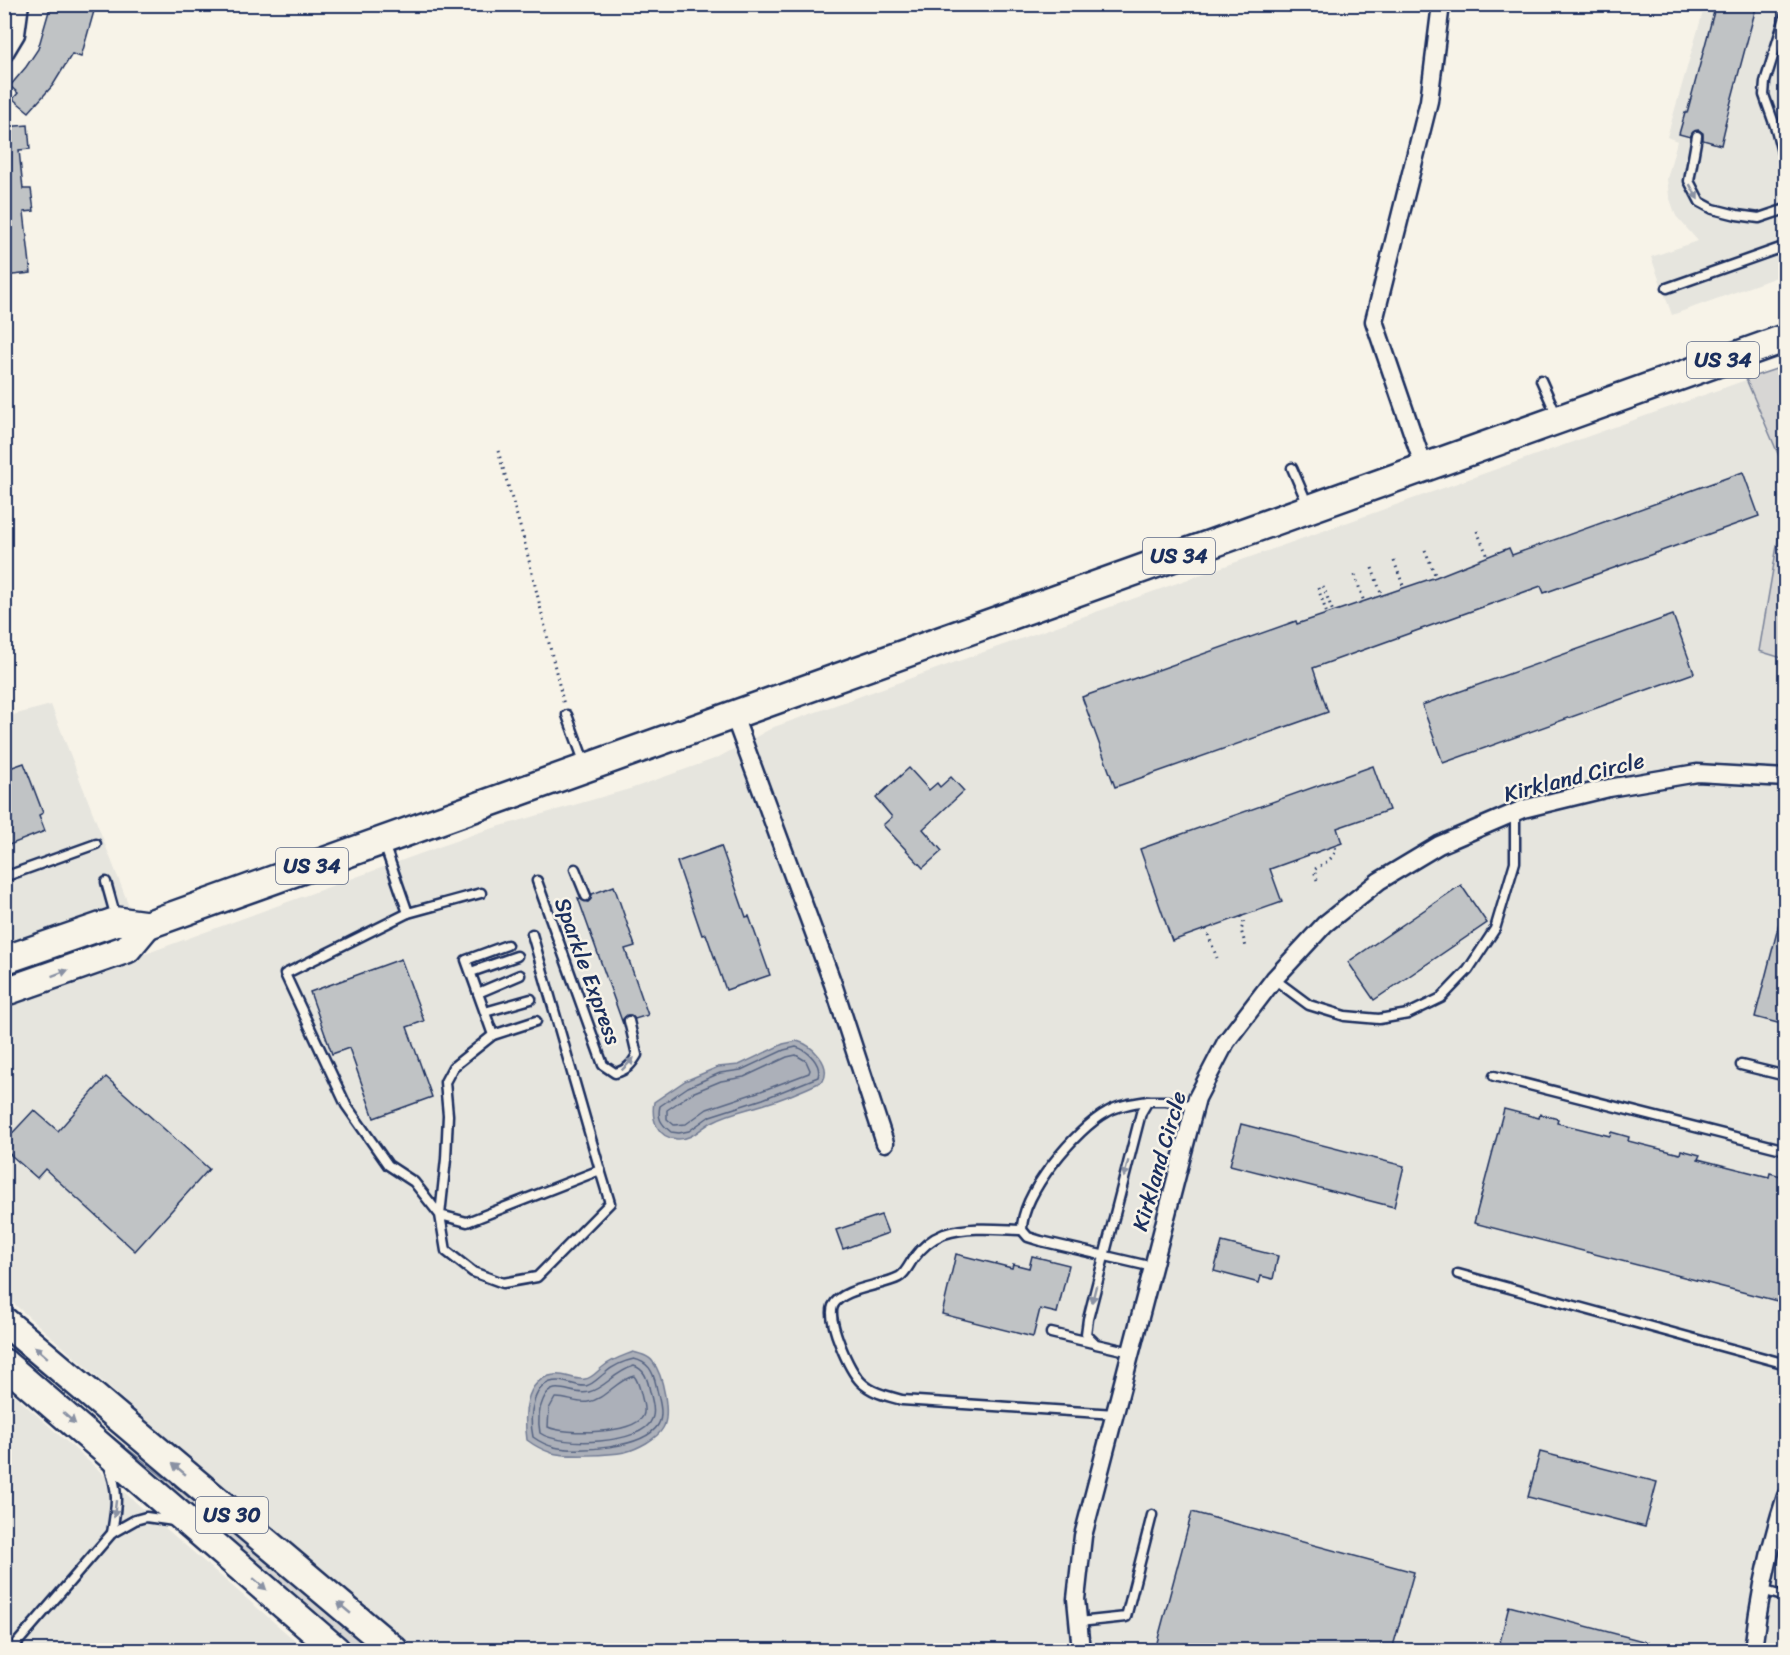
<svg xmlns="http://www.w3.org/2000/svg" width="1790" height="1655" font-family="Sriracha,sans-serif">
  <rect width="100%" height="100%" fill="#f7f3e8"/>
  <filter id="ink" filterUnits="userSpaceOnUse"><feTurbulence type="fractalNoise" baseFrequency=".0167" numOctaves="2"/><feDisplacementMap in="SourceGraphic" scale="12" xChannelSelector="R" yChannelSelector="G"/><feConvolveMatrix kernelMatrix="1 2 1 2 8 2 1 2 1" color-interpolation-filters="sRGB"/></filter>
  <g filter="url(#ink)">
    <g fill="#e6e5de">
      <polygon points="1705,5 1785,5 1785,274 1672,315 1651,257 1698,241 1676,216 1669,196 1667,179 1677,141 1667,137"/>
      <polygon points="1785,366 1785,1650 419,1650 259,1519 5,1296 5,1005 480,832 633,788 717,758 774,727"/>
      <polygon points="51,705 129,906 5,950 5,717"/>
      <polygon points="4,1386 102,1473 306,1650 5,1650"/>
    </g>
    <g fill="#d7d6d4" stroke="#798299" stroke-width="1.5">
      <polygon points="1785,366 1786,366 1785,470 1746,379"/>
      <polygon points="1785,499 1785,659 1759,651"/>
      <polygon points="65,1399 196,1503 376,1650 352,1650"/>
    </g>
    <g fill="#acb0b9" stroke="#727c95" stroke-width="1.5">
      <path d="M 797,1041 C 812,1045 832,1064 823,1081 C 804,1090 783,1099 762,1105 C 746,1110 729,1113 714,1121 C 701,1127 693,1140 677,1139 C 657,1138 651,1119 654,1102 L 685,1081 L 718,1067 L 739,1065 L 783,1044 Z"/>
      <path d="M 633,1352 C 641,1354 649,1356 653,1362 C 663,1375 671,1414 663,1428 C 657,1439 637,1449 625,1452 C 609,1455 567,1457 552,1453 C 542,1450 535,1446 527,1440 C 524,1418 523,1379 554,1375 C 564,1373 576,1381 585,1379 C 593,1378 598,1370 604,1366 C 613,1359 623,1356 633,1352 Z"/>
    </g>
    <g fill="none" stroke-linecap="round" stroke-linejoin="round">
      <g stroke="#556382" stroke-width="1.5">
        <path d="M 796,1047 C 808,1050 822,1064 818,1077 L 763,1099 L 710,1116 L 689,1131 L 679,1133 L 671,1132 C 661,1124 657,1118 660,1106 L 688,1087 L 720,1073 L 741,1070 L 784,1050 Z"/>
        <polygon points="796,1055 806,1061 810,1070 809,1073 761,1091 707,1109 686,1124 674,1125 667,1119 667,1110 692,1093 721,1081 744,1077 787,1057"/>
        <path d="M 634,1359 C 648,1362 653,1371 656,1385 C 658,1397 665,1414 658,1425 C 644,1448 578,1453 554,1447 C 546,1445 540,1442 533,1437 C 529,1418 531,1381 558,1381 C 567,1381 577,1387 586,1386 C 594,1384 599,1377 605,1373 C 613,1366 624,1361 634,1359 Z"/>
        <path d="M 634,1366 C 644,1369 647,1378 649,1387 C 651,1397 656,1410 652,1419 C 643,1445 559,1447 540,1433 C 538,1422 538,1411 543,1400 C 552,1377 573,1397 589,1392 C 605,1388 614,1372 634,1366 Z"/>
        <path d="M 634,1376 C 639,1382 640,1390 642,1398 C 643,1403 646,1411 643,1416 C 635,1434 564,1435 548,1427 L 549,1409 L 555,1398 C 566,1397 577,1404 588,1402 C 606,1399 616,1380 634,1376 Z"/>
      </g>
    </g>
    <g fill="#c0c3c5" stroke="#1b2f5e" stroke-width="1.5">
      <polygon points="51,4 96,4 81,57 72,54 53,85 29,112 13,99 18,93 10,86 26,67 38,49"/>
      <polygon points="1716,4 1757,4 1725,124 1726,124 1721,145 1703,140 1703,133 1699,130 1693,132 1690,137 1679,134 1685,113 1687,113"/>
      <polygon points="28,125 30,149 19,150 23,189 31,189 34,211 24,212 31,273 4,276 4,127"/>
      <polygon points="1743,472 1759,516 1544,593 1541,586 1313,668 1328,712 1115,787 1082,697 1296,621 1297,624 1436,577 1509,548 1512,555"/>
      <polygon points="1673,615 1694,673 1443,763 1422,705"/>
      <polygon points="24,763 43,813 39,815 45,831 4,847 4,770"/>
      <polygon points="1373,766 1389,810 1337,828 1342,843 1270,869 1282,902 1172,941 1140,849"/>
      <polygon points="909,768 929,790 937,783 940,787 951,777 964,791 923,829 942,851 923,868 883,825 892,817 876,798"/>
      <polygon points="721,846 746,917 749,916 770,975 726,990 706,934 702,935 677,862"/>
      <polygon points="1461,885 1487,923 1374,1000 1348,962"/>
      <polygon points="614,886 635,946 625,949 648,1015 635,1019 631,1015 627,1015 623,1019 623,1024 578,898 588,902 591,899 592,894"/>
      <polygon points="1781,916 1785,916 1785,1025 1755,1017"/>
      <polygon points="401,959 424,1021 407,1027 432,1097 374,1118 349,1048 332,1054 310,992"/>
      <polygon points="106,1077 209,1169 135,1251 45,1169 37,1178 4,1149 4,1142 34,1110 58,1131"/>
      <polygon points="1504,1109 1539,1118 1540,1114 1558,1119 1557,1123 1610,1136 1611,1132 1629,1137 1628,1141 1680,1154 1681,1150 1700,1155 1698,1159 1769,1177 1770,1173 1785,1177 1785,1303 1474,1223"/>
      <polygon points="1241,1124 1404,1166 1394,1207 1230,1165"/>
      <polygon points="881,1215 888,1233 843,1249 836,1230"/>
      <polygon points="1222,1242 1278,1256 1273,1279 1261,1276 1259,1283 1214,1271"/>
      <polygon points="956,1254 1012,1268 1013,1264 1029,1268 1032,1256 1069,1265 1057,1313 1040,1309 1033,1337 942,1314"/>
      <polygon points="1540,1452 1657,1482 1645,1527 1528,1497"/>
      <polygon points="1192,1512 1414,1572 1392,1650 1155,1650"/>
      <polygon points="1509,1606 1662,1646 1661,1650 1498,1650"/>
    </g>
    <g fill="none" stroke-linecap="round" stroke-linejoin="round">
      <defs>
        <g id="lane">
          <polyline points="1786,14 1765,82 1764,95 1776,129 1786,168"/>
          <polyline points="1697,136 1689,181 1700,202 1713,209 1737,215 1759,218 1786,209"/>
          <polyline points="1667,288 1786,246"/>
          <polyline points="1541,380 1557,416"/>
          <polyline points="1292,468 1308,505"/>
          <polyline points="567,715 585,764"/>
          <polyline points="384,844 408,913 481,893"/>
          <polyline points="575,869 586,896"/>
          <polyline points="4,877 96,844"/>
          <path d="M 537,881 L 603,1065 L 615,1073 C 627,1070 631,1065 637,1055 L 629,1021"/>
          <polyline points="106,882 116,918"/>
          <polyline points="408,913 285,974 346,1105 388,1165 414,1182 440,1215 467,1222 600,1170 610,1203 537,1277 503,1283 473,1272 446,1251 440,1215 446,1159 448,1115 445,1082 453,1067 493,1035 536,1021"/>
          <polyline points="532,934 600,1170"/>
          <polyline points="471,972 517,956"/>
          <polyline points="1274,979 1309,1005 1345,1016 1379,1019 1408,1014 1441,998 1468,970 1495,929 1515,862 1515,812"/>
          <polyline points="478,993 520,975"/>
          <polyline points="485,1012 531,999"/>
          <polyline points="493,1035 466,960 507,945"/>
          <polyline points="1741,1065 1786,1076"/>
          <polyline points="1494,1076 1786,1150"/>
          <path d="M 1148,1101 C 1134,1103 1119,1105 1107,1112 C 1077,1128 1021,1194 1022,1230 L 1028,1237 L 1041,1241 L 1153,1267"/>
          <path d="M 1022,1230 C 996,1229 969,1226 944,1234 C 931,1239 921,1248 913,1259 C 909,1265 905,1274 899,1277 C 883,1286 841,1288 833,1306 C 827,1321 849,1370 861,1382 C 872,1393 887,1396 902,1400 L 1115,1414"/>
          <polyline points="1458,1274 1786,1364"/>
          <polyline points="1051,1333 1093,1343"/>
          <polyline points="1131,1352 1096,1344 1086,1334 1088,1319 1141,1113 1148,1101 1166,1101 1195,1106"/>
          <path d="M 108,1463 C 119,1492 117,1503 112,1533"/>
          <polyline points="1762,1590 1786,1597"/>
          <polyline points="1079,1622 1126,1617 1152,1515"/>
          <polyline points="11,1650 112,1533 135,1520 146,1517 174,1521"/>
        </g>
        <g id="street">
          <polyline points="4,54 16,34 20,4"/>
          <polyline points="1424,467 1374,321 1429,101 1441,4"/>
          <polyline points="734,716 833,984 885,1143"/>
          <polyline points="1081,1650 1076,1599 1083,1536 1197,1098 1226,1042 1274,979 1325,924 1379,881 1439,845 1523,809 1609,788 1697,773 1786,778"/>
          <path d="M 1753,1650 C 1759,1597 1769,1547 1786,1496"/>
        </g>
        <g id="primary">
          <polyline points="4,960 117,921 147,925 1786,338"/>
          <polyline points="4,992 127,949 147,925"/>
          <polyline points="4,1321 394,1650"/>
          <polyline points="4,1363 336,1650"/>
        </g>
      </defs>
      <use href="#lane" stroke="#1b2f5e" stroke-width="13"/>
      <use href="#street" stroke="#1b2f5e" stroke-width="21"/>
      <use href="#primary" stroke="#1b2f5e" stroke-width="32"/>
      <g stroke="#1b2f5e" stroke-width="3" stroke-dasharray="1.5 4.5" stroke-linecap="butt">
        <polyline points="498,451 524,540 564,705"/>
        <polyline points="1477,531 1488,557"/>
        <polyline points="1425,550 1436,577"/>
        <polyline points="1394,561 1404,588"/>
        <polyline points="1372,568 1382,596"/>
        <polyline points="1355,575 1364,602"/>
        <polyline points="1323,586 1333,612"/>
        <polyline points="1318,588 1327,614"/>
        <path d="M 1317,880 L 1314,870 C 1323,863 1338,858 1335,846"/>
        <polyline points="1241,916 1244,923 1241,930 1246,947"/>
        <polyline points="1206,929 1217,958"/>
      </g>
      <use href="#lane" stroke="#f7f3e8" stroke-width="8"/>
      <use href="#street" stroke="#f7f3e8" stroke-width="16"/>
      <use href="#primary" stroke="#f7f3e8" stroke-width="27"/>
    </g>
    <defs><path id="oneway-solid" d="M-6-.8H1V-3.2L6.5 0L1 3.2V.8H-6Z" transform="scale(1.5)"/></defs>
    <g fill="#8991a3">
      <use href="#oneway-solid" transform="translate(1694 192) rotate(61)"/>
      <use href="#oneway-solid" transform="translate(60 973) rotate(-20)"/>
      <use href="#oneway-solid" transform="translate(628 1064) rotate(-45)"/>
      <use href="#oneway-solid" transform="translate(1126 1169) rotate(105)"/>
      <use href="#oneway-solid" transform="translate(1094 1294) rotate(104)"/>
      <use href="#oneway-solid" transform="translate(41 1352) rotate(-139)"/>
      <use href="#oneway-solid" transform="translate(69 1418) rotate(41)"/>
      <use href="#oneway-solid" transform="translate(179 1469) rotate(-140)"/>
      <use href="#oneway-solid" transform="translate(115 1509) rotate(97)"/>
      <use href="#oneway-solid" transform="translate(260 1584) rotate(41)"/>
      <use href="#oneway-solid" transform="translate(344 1608) rotate(-140)"/>
    </g>
  </g>
  <g text-anchor="middle" dominant-baseline="central" stroke-width="5" stroke-linejoin="round" paint-order="stroke">
    <g fill="#f7f3e8" stroke="#5d6a87" stroke-width="1.5">
      <rect x="1687" y="342" width="72" height="36" rx="4.5"/>
      <rect x="1143" y="538" width="72" height="36" rx="4.5"/>
      <rect x="276" y="848" width="72" height="36" rx="4.5"/>
      <rect x="196" y="1497" width="72" height="36" rx="4.5"/>
    </g>
    <g font-size="21" font-weight="bold" fill="#1b2f5e">
      <text x="1723" y="360">US 34</text>
      <text x="1179" y="556">US 34</text>
      <text x="312" y="866">US 34</text>
      <text x="232" y="1515">US 30</text>
    </g>
    <g font-size="22" fill="#1b2f5e" stroke="#f7f3e8">
      <text transform="translate(1574 777) rotate(-14)">Kirkland Circle</text>
      <text transform="translate(588 971) rotate(70)">Sparkle Express</text>
      <text transform="translate(1159 1161) rotate(-74)">Kirkland Circle</text>
    </g>
  </g>
  <rect width="1790" height="1655" fill="none" stroke="#f7f3e8" stroke-width="24"/>
  <rect x="12" y="12" width="1766" height="1631" fill="none" stroke="#1b2f5e" stroke-width="2" filter="url(#ink)"/>
</svg>
